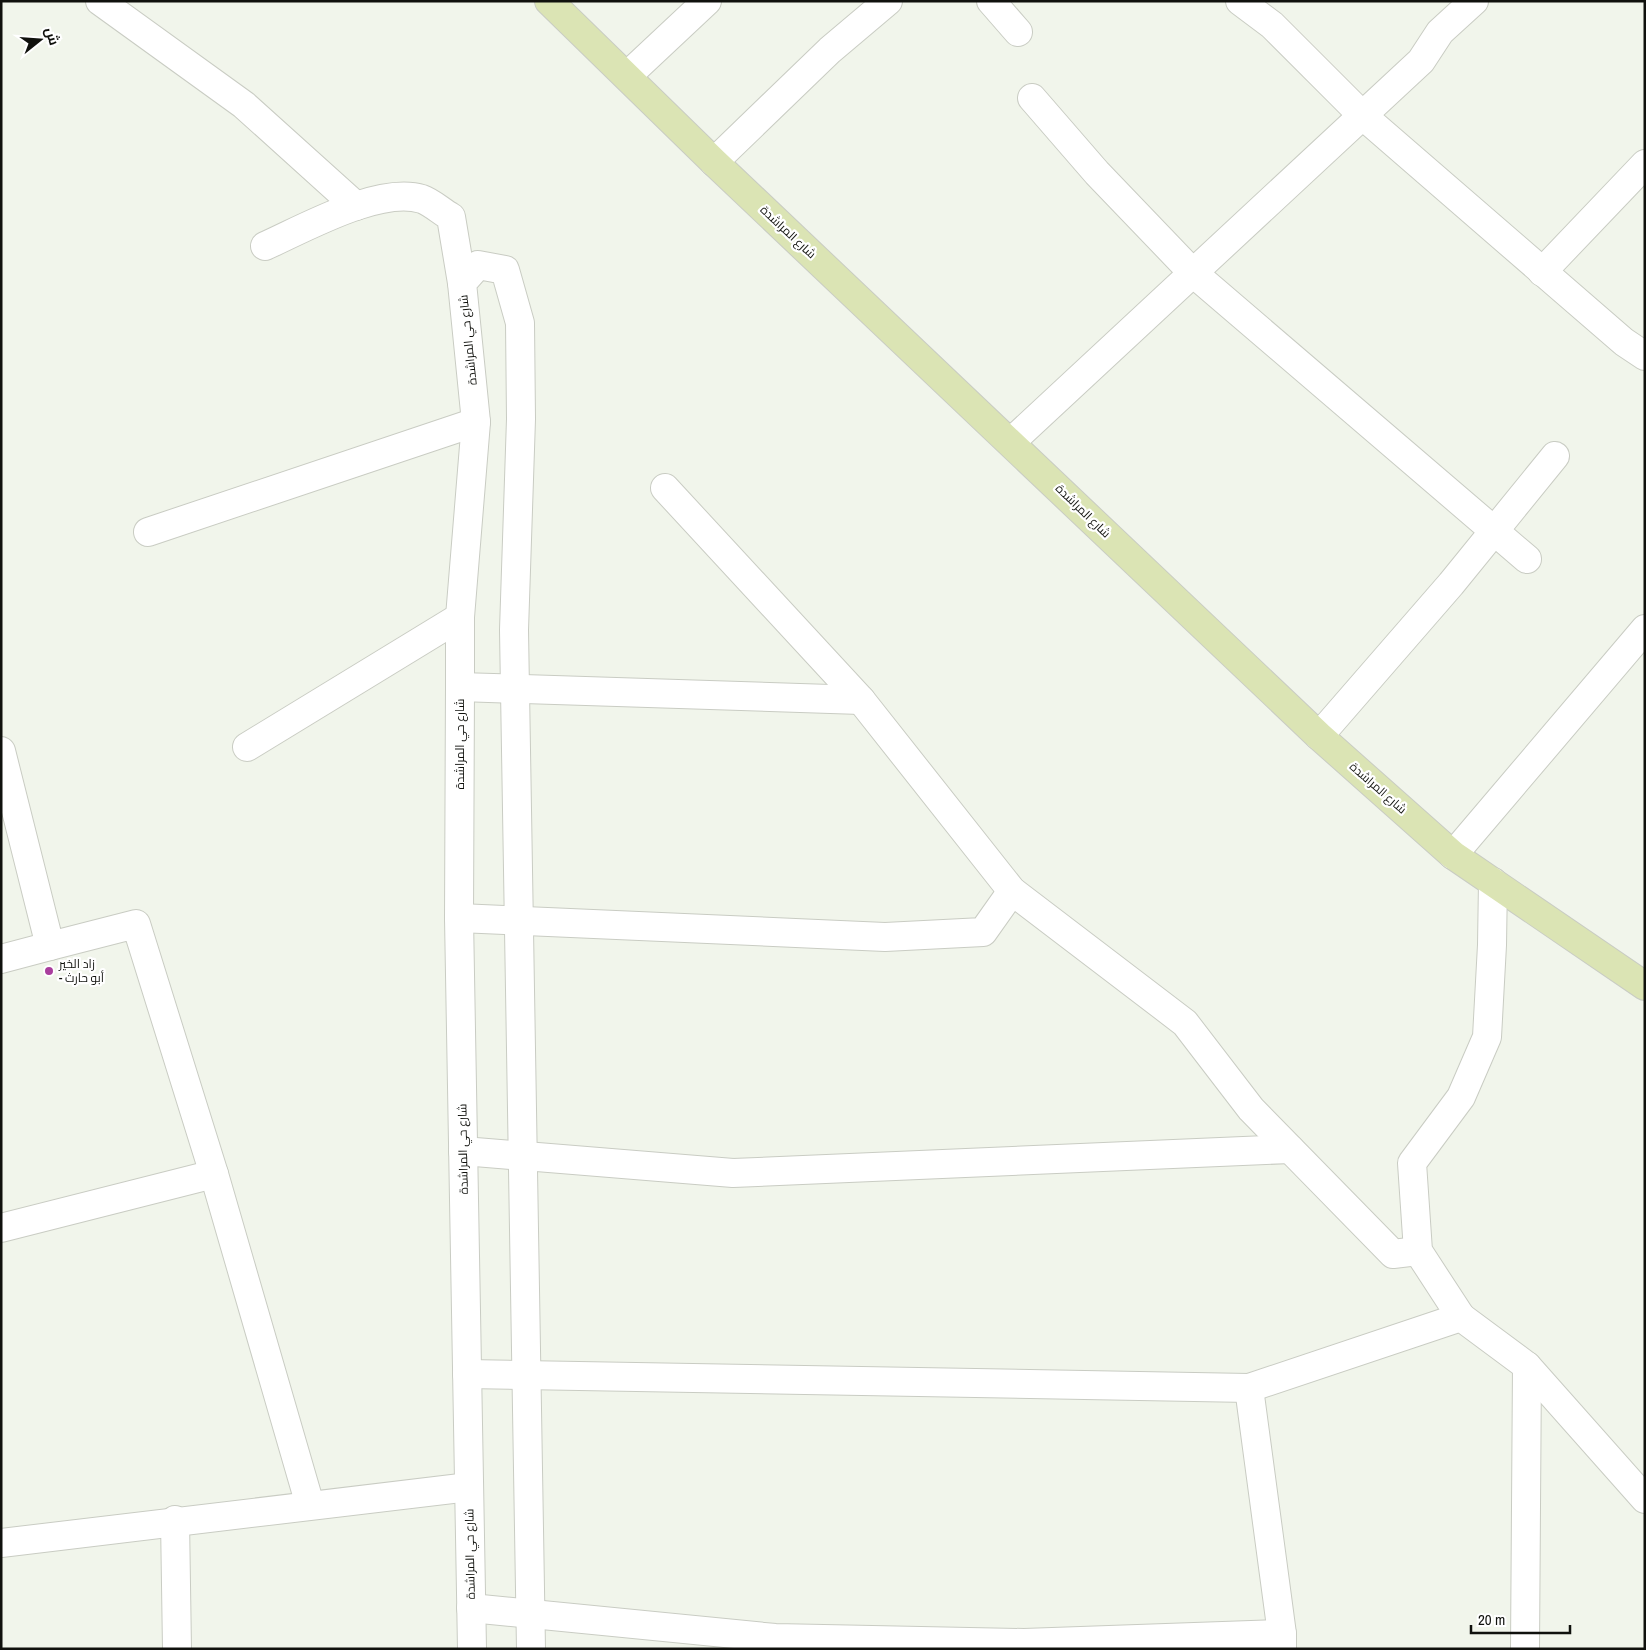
<svg xmlns="http://www.w3.org/2000/svg" width="1646" height="1650" font-family="'Archivo Narrow',Cairo,sans-serif">
  <rect width="100%" height="100%" fill="#f1f5eb"/>
  <g fill="none" stroke-linecap="round" stroke-linejoin="round">
    <defs>
      <g id="street">
        <polyline points="100,1 244,105 356,206"/>
        <polyline points="991,1 1018,32"/>
        <polyline points="1240,1 1272,25 1362,115 1624,342 1645,356"/>
        <polyline points="627,76 707,1"/>
        <polyline points="1032,98 1097,173 1192,272 1527,559"/>
        <polyline points="714,162 830,50 888,1"/>
        <path d="M 265,246 C 305,228 379,186 422,199 C 431,202 442,212 451,217 L 462,283"/>
        <polyline points="1542,272 1645,164"/>
        <polyline points="1011,442 1421,61 1440,32 1474,1"/>
        <polyline points="665,488 861,700 1012,891 1185,1023 1251,1109 1393,1254 1418,1251"/>
        <polyline points="148,532 476,422"/>
        <polyline points="460,687 861,700"/>
        <polyline points="1319,736 1451,584 1555,456"/>
        <polyline points="247,747 460,617"/>
        <polyline points="1,751 50,946 136,924 214,1174 310,1505"/>
        <polyline points="1453,855 1645,629"/>
        <polyline points="459,918 885,937 983,932 1012,891"/>
        <polyline points="1,959 50,946"/>
        <polyline points="463,1151 733,1173 1290,1149"/>
        <polyline points="1,1228 214,1174"/>
        <polyline points="1461,1317 1418,1251 1412,1163 1461,1097 1487,1037 1492,945 1493,882"/>
        <polyline points="467,1374 1249,1388 1461,1317 1527,1366 1645,1499"/>
        <polyline points="1249,1388 1282,1634 1282,1649"/>
        <polyline points="175,1520 177,1649"/>
        <polyline points="1,1543 469,1487"/>
        <polyline points="471,1608 775,1638 1024,1643 1282,1634"/>
        <polyline points="472,1649 459,918 460,687 460,617 476,422 462,283 478,265 505,270 520,323 521,419 514,630 531,1649"/>
        <polyline points="1525,1649 1527,1366"/>
      </g>
      <polyline id="secondary" points="549,1 714,162 1319,736 1453,855 1645,986"/>
    </defs>
    <use href="#street" stroke="#c9ccc3" stroke-width="30"/>
    <use href="#secondary" stroke="#c9ccc3" stroke-width="30"/>
    <use href="#street" stroke="#fff" stroke-width="28"/>
    <use href="#secondary" stroke="#dbe4b4" stroke-width="28"/>
  </g>
  <circle fill="#a93d9d" stroke="#fff" stroke-width="2" cx="49" cy="971" r="5"/>
  <g text-anchor="middle" dominant-baseline="central" stroke-width="4.5" stroke-linejoin="round" paint-order="stroke">
    <g font-size="12" fill="#10110d" stroke="#fff">
      <text transform="translate(788 232) rotate(43)">شارع المراشدة</text>
      <text transform="translate(468 340) rotate(-96)">شارع حي المراشدة</text>
      <text transform="translate(1083 511) rotate(44)">شارع المراشدة</text>
      <text transform="translate(460 744) rotate(-90)">شارع حي المراشدة</text>
      <text transform="translate(1378 788) rotate(41)">شارع المراشدة</text>
      <text transform="translate(463 1149) rotate(-91)">شارع حي المراشدة</text>
      <text transform="translate(470 1554) rotate(-91)">شارع حي المراشدة</text>
    </g>
    <g font-size="12" fill="#10110d" stroke="#fff" text-anchor="start">
      <text x="59" y="964">زاد الخير<tspan x="59" dy="14">- أبو حارث</tspan></text>
    </g>
  </g>
  <rect width="1646" height="1650" fill="none" stroke="#10110d" stroke-width="5"/>
  <g transform="translate(40 40) rotate(73)" stroke="#ffffff" stroke-width="4" paint-order="stroke">
  <path d="M0-4L9 19L0 12L-9 19Z" fill="#10110d"/>
  <text y="-8" font-size="14" font-weight="bold" text-anchor="middle" fill="#10110d">ش</text>
  </g>
  <path d="M1471 1625v8h99v-8" fill="none" stroke="#10110d" stroke-width="2.5"/>
  <text x="1478" y="1625" font-size="15" fill="#10110d" stroke="#ffffff" stroke-width="4" paint-order="stroke">20 m</text>
</svg>
